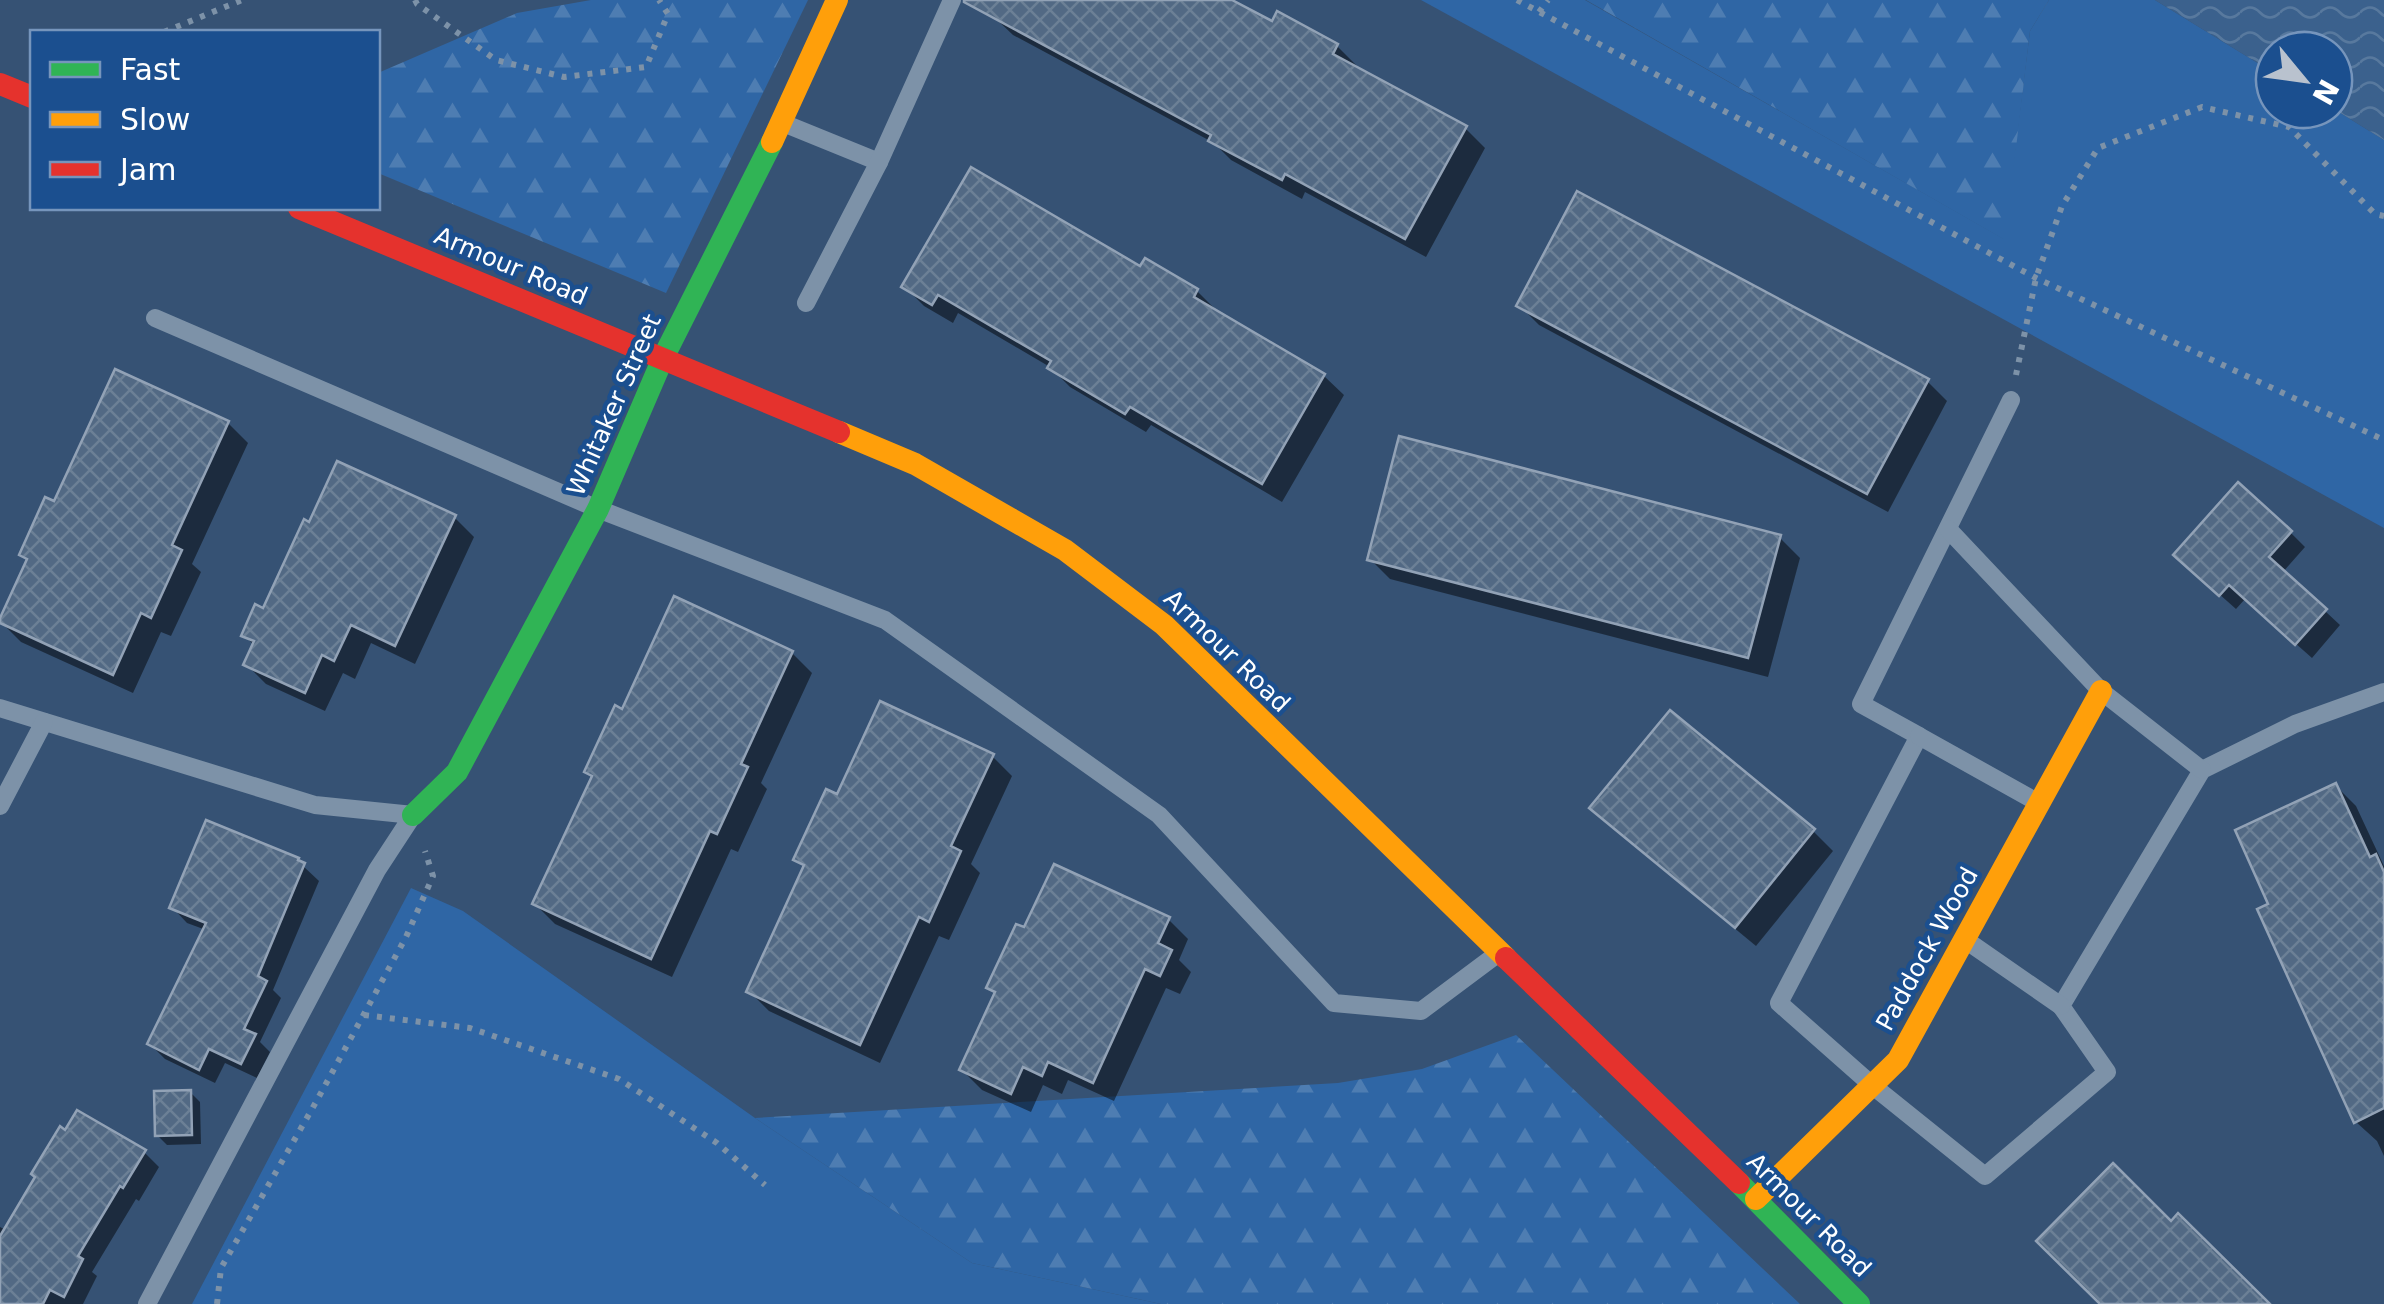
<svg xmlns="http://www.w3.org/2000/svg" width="2384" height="1304" font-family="'DejaVu Sans',sans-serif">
  <defs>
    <pattern id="forest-firs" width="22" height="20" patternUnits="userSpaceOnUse" patternTransform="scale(2.5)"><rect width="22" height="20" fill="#2f66a5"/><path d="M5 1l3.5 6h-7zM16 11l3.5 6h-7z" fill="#4e7db2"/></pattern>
    <pattern id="water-waves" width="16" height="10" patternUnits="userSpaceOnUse" patternTransform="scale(2.5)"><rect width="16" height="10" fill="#3b618d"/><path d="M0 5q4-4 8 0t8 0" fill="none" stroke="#58799e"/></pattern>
    <pattern id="building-cross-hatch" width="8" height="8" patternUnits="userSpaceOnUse" patternTransform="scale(2.5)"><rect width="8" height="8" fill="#526984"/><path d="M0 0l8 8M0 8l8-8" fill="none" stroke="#6c8096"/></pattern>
  </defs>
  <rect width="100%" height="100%" fill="#365274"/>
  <g fill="#2f66a5">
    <polygon points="1421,0 1585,0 2004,239 2030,31 2049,0 2155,0 2274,73 2274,110 2334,109 2384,140 2384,528"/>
    <polygon points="411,888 463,911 755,1118 972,1263 1161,1304 192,1304"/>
  </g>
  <g fill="url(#forest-firs)">
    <polygon points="591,0 808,0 666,293 378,173 378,73 517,13"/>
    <polygon points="1586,0 2049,0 2030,31 2005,240"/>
    <polygon points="1516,1035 1800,1304 1161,1304 972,1263 755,1118 1338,1083 1422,1069"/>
  </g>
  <polygon fill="url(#water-waves)" points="2155,0 2384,0 2384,140 2334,109 2334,50 2274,50 2274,73"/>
  <g fill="#0007">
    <polygon points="1002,0 1227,0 1273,25 1278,15 1337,46 1357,66 1355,69 1465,128 1485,148 1426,257 1305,192 1302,199 1231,160 1214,143 1013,35 993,16"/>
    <polygon points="1146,261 1197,291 1217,311 1324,376 1344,395 1282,502 1151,425 1146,432 1070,387 1050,367 958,313 953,323 924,306 904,286 1141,269"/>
    <polygon points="1519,305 1927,381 1947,401 1888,512 1539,325"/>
    <polygon points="228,423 248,443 192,564 201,572 171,636 161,632 133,693 21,642 1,622 28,561 22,555 55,504"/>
    <polygon points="454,517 474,537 415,664 371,643 355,679 343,673 325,711 266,684 246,664 255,646 244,635 264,611"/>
    <polygon points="2290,532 2305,547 2283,572 2340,625 2312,658 2245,599 2236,609 2192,570"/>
    <polygon points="1780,538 1800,558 1768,677 1390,579 1370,559"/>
    <polygon points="792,653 812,673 761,783 767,789 738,852 731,849 672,977 555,924 535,904 593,778 587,772 624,713"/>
    <polygon points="1670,713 1813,831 1833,851 1756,946 1612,827 1593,808"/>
    <polygon points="992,756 1012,776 971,864 980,873 949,940 939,936 880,1063 769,1011 749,991 805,868 796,859 838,797"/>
    <polygon points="2336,786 2356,806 2384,866 2384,1156 2377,1141 2356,1122 2271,905"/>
    <polygon points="302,865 319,881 273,990 281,998 260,1042 270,1052 257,1078 225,1063 215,1083 165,1059 150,1044 206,930 187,923 172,907"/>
    <polygon points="1168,919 1188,939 1179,960 1191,972 1180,994 1166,988 1114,1101 1068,1080 1062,1094 1043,1085 1031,1112 982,1090 962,1070 997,994 989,987 1025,930"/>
    <polygon points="190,1092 200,1102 201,1144 167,1145 157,1135"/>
    <polygon points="144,1152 159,1167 139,1201 136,1199 92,1272 97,1276 83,1304 0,1304 0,1227 6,1230"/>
  </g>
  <g fill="url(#building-cross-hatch)" stroke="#92a2b6" stroke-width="2.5">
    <polygon points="964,0 1232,0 1272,21 1277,11 1338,44 1333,54 1467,126 1405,239 1285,174 1282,180 1208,141 1211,135 964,2"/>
    <polygon points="971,167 1140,266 1145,258 1198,289 1194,297 1325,374 1262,484 1130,407 1125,414 1047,368 1051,361 938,295 932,305 901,287"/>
    <polygon points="1577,191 1929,379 1867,494 1516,306"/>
    <polygon points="115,369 229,421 172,545 182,550 151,618 141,613 113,675 0,623 0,618 27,559 19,555 45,497 54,501"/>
    <polygon points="1399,436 1781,535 1748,658 1367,560"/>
    <polygon points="337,461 456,515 395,646 351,625 334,661 322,655 305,693 243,665 254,641 241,636 255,604 263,608 304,519 309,522"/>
    <polygon points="2238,482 2292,531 2269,557 2327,609 2295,645 2229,585 2219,596 2173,555"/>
    <polygon points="674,596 793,651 741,764 748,767 717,834 710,831 651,959 532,904 592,776 584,772 615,705 622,709"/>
    <polygon points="880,701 994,754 951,846 961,851 929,922 919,917 860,1045 746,992 804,865 793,860 826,789 837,794"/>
    <polygon points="1670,710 1815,829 1735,928 1589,808"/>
    <polygon points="2336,783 2370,857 2376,854 2384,872 2384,1108 2354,1123 2257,909 2268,904 2235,830"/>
    <polygon points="206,820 299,858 298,860 305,863 258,976 267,981 244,1029 256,1034 241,1064 209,1049 199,1070 147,1044 206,923 169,908"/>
    <polygon points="1054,864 1170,917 1158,943 1172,950 1160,976 1145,969 1093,1083 1048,1062 1042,1076 1023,1067 1011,1094 959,1070 995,992 986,988 1016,924 1024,927"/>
    <polygon points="191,1090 192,1135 155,1136 154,1091"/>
    <polygon points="77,1110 146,1150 123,1188 120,1186 78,1256 83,1259 64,1297 50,1290 43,1304 0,1304 0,1236 35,1177 31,1174 60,1126 65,1130"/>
    <polygon points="2113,1163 2171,1221 2178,1213 2270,1304 2100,1304 2036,1241"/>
  </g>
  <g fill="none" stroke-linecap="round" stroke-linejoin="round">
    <g stroke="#7d92a8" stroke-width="6" stroke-dasharray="5 8" stroke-linecap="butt">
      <polyline points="415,0 417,4 496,60 564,77 646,67 668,14 659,0"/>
      <polyline points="1517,0 2036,278 2384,440"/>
      <polyline points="1539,12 1548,0"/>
      <polyline points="164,32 242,0"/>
      <polyline points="2016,375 2036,278 2062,206 2098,148 2202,107 2289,127 2375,214 2384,216"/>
      <polyline points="364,1015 470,1028 619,1079 717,1143 765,1185"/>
      <polyline points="217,1304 221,1268 316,1102 406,937 433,876 425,851"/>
    </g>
    <g stroke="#7d92a8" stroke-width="18">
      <polyline points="783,123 879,162"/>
      <polyline points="806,303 879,162 952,0"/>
      <polyline points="155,318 598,509 885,620 1159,815 1334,1003 1421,1011 1496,955"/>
      <polyline points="2011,400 1861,704 1919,736 1779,1003 1873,1086 1985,1176 2107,1072 2061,1006 2202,770 2295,724 2384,692"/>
      <polyline points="1948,529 2101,691 2202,770"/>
      <polyline points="0,708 315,805 413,815 377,870 147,1304"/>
      <polyline points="1919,736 2037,802"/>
      <polyline points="0,806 44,722"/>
      <polyline points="1967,941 2061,1006"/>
    </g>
    <g stroke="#30b455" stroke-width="22">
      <polyline points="413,815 457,772 598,509 663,358 772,142"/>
      <polyline points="1739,1183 1859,1304"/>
    </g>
    <g stroke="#ff9f0a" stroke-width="22">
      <polyline points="772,142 837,0"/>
      <polyline points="839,432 915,464 1065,550 1164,625 1506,958"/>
      <polyline points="1756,1199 1898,1060 2101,691"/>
    </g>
    <g stroke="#e5322d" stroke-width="22">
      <polyline points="0,84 32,97"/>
      <polyline points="299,208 839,432"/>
      <polyline points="1506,958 1739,1183"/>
    </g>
  </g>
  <g text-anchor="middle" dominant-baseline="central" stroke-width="9" stroke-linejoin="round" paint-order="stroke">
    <g font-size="25" fill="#fff" stroke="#1b4f8f">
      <text transform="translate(511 266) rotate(23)">Armour Road</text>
      <text transform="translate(614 405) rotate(-66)">Whitaker Street</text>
      <text transform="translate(1227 651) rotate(44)">Armour Road</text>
      <text transform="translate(1927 949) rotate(-61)">Paddock Wood</text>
      <text transform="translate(1809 1215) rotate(45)">Armour Road</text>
    </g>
  </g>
  <rect x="30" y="30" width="350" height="180" fill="#1b4f8f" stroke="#7695bc" stroke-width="2.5"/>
  <rect x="50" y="62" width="50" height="15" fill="#30b455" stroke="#7695bc" stroke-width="2.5"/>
  <text x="120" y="80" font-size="30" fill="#ffffff">Fast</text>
  <rect x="50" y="112" width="50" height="15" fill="#ff9f0a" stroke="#7695bc" stroke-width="2.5"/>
  <text x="120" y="130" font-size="30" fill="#ffffff">Slow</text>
  <rect x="50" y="162" width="50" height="15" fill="#e5322d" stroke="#7695bc" stroke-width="2.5"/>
  <text x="120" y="180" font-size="30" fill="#ffffff">Jam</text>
  <g transform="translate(2304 80) rotate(119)"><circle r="48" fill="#1b4f8f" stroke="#7695bc" stroke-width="2.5"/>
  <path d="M0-8L18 38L0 25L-18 38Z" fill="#b9c2ce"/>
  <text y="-15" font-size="28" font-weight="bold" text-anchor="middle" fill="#ffffff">N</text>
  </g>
</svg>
